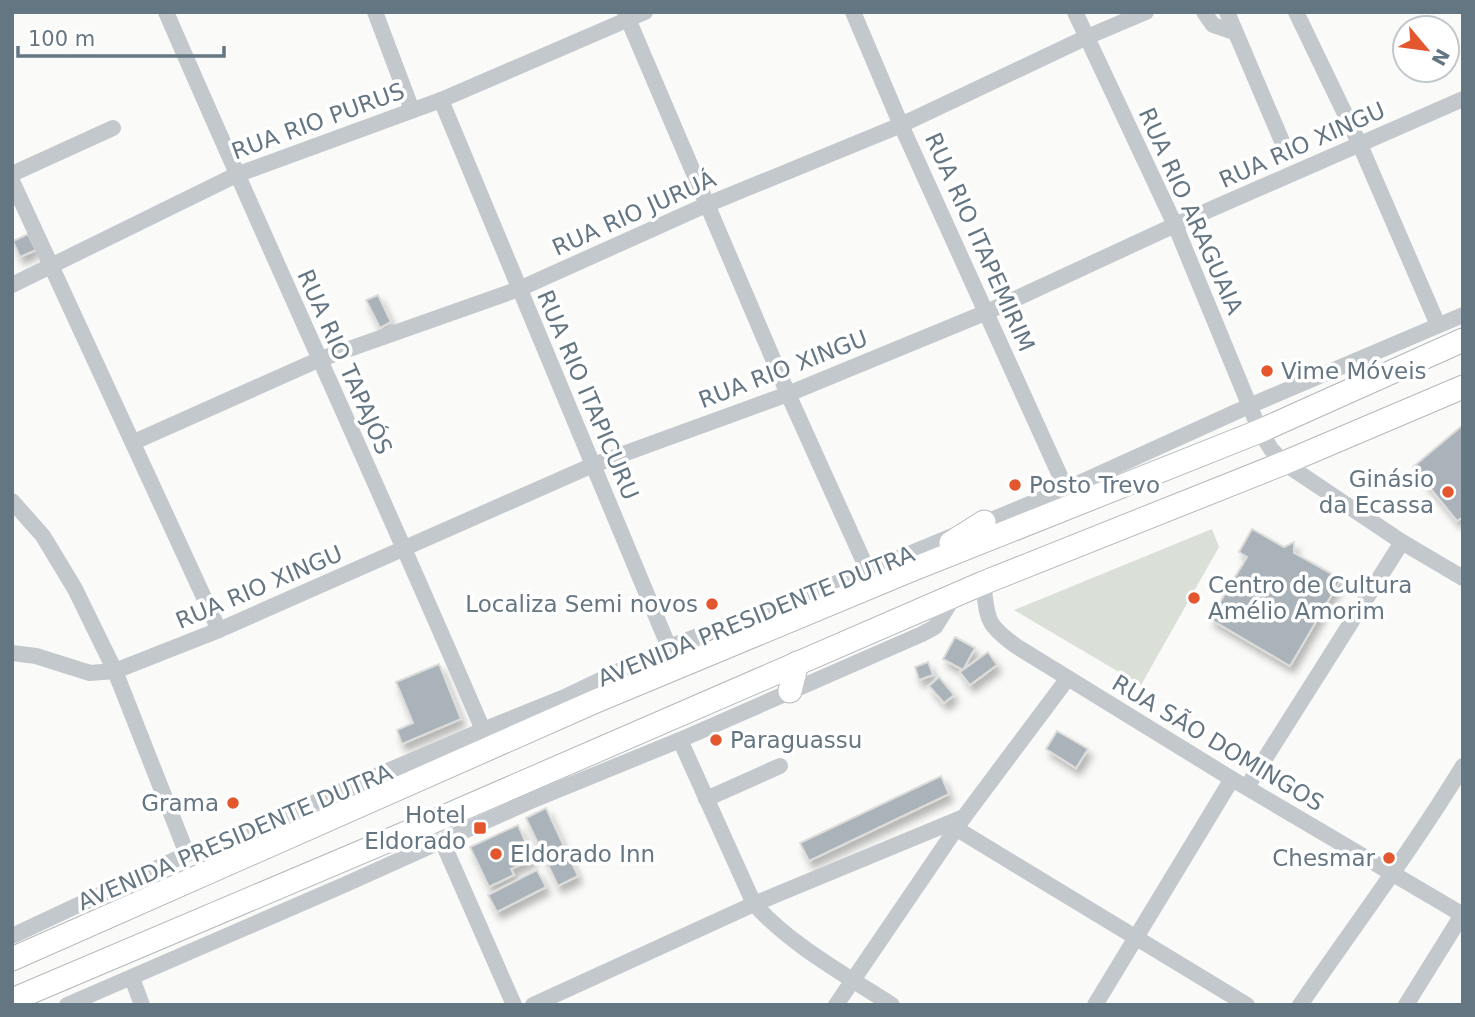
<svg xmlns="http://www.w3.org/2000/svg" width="1475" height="1017" font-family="'DejaVu Sans',sans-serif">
  <defs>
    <filter id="shadow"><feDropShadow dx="4" dy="7" stdDeviation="3.5" flood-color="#0004"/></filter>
  </defs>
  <rect width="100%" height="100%" fill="#fafaf8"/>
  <polygon fill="#dadfd7" points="1212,529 1219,547 1141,685 1014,610"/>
  <g fill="#aab3b9" stroke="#dcdcda" stroke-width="2" filter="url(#shadow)">
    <polygon points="28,234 36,250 20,257 13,241"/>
    <polygon points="378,295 391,322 380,328 366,300"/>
    <polygon points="1463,425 1463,517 1457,521 1413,467"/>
    <polygon points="1252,529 1284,547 1294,542 1294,553 1341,579 1290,666 1210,619 1247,557 1239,552"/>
    <polygon points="955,637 975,648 963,670 943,659"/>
    <polygon points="988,652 997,665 970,685 960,672"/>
    <polygon points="928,662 933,675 919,680 915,667"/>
    <polygon points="439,664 461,719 402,744 397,730 413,723 396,682"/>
    <polygon points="939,677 954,695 944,703 929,686"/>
    <polygon points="1057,731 1088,749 1076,768 1046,749"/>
    <polygon points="941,776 949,794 809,861 800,843"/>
    <polygon points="546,808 578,876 558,886 526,818"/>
    <polygon points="518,825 533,859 511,869 514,875 489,887 470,847"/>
    <polygon points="537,870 546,887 497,912 488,895"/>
  </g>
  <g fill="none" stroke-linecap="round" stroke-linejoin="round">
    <defs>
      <g id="highway">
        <polyline points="951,543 984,522"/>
        <polyline points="790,691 797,663"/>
        <polyline points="12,959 596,701 911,570 1260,431 1463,340"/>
        <polyline points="12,1000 432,822 983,583 1284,463 1463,387"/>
      </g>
    </defs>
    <use href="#highway" stroke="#b4b9bd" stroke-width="25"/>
    <g stroke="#c3c8cc" stroke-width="16">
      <path d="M 166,12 C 270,252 380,489 483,730"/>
      <polyline points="375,12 412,110"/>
      <polyline points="625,12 788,394 868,571"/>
      <polyline points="853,12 901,125 1066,489"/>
      <polyline points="1075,12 1175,225 1260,431 1271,449 1284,463 1402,542 1463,578"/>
      <polyline points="1204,12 1213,25 1234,32"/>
      <polyline points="1227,12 1281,139"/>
      <polyline points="1296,12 1360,145 1438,325"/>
      <polyline points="441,100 673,657"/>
      <polyline points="12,174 113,128"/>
      <polyline points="12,181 219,630"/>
      <polyline points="12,285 236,175 441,100 645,12"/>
      <polyline points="134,442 318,360 519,289 706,205 901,125 1087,37 1146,12"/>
      <polyline points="12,501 43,536 75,589 115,671 187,854"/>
      <path d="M 983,583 C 988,618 984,623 1016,646 L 1232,779 L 1463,915"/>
      <polyline points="12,653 36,656 90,673 115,671 219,630 593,465 788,394 987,312 1175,225 1463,99"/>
      <path d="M 680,740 L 754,904 C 792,946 844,974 892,1005"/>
      <polyline points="1247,787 1402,542"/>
      <polyline points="706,799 780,766"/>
      <polyline points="957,829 1247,1005"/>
      <polyline points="442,841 514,1005"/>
      <polyline points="12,936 187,854 255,828 483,730 565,697 669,647 868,571 1066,489 1249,406 1463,315"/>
      <polyline points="132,978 142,1005"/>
      <polyline points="67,1005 344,885 533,800 680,740 922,634 935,627 955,595"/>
      <polyline points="533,1005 754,904 964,817"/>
      <polyline points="836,1005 964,817 1068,678"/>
      <polyline points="1095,1005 1232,779"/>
      <path d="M 1300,1005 C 1355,925 1413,848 1463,766"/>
      <polyline points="1406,1005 1462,915"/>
    </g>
    <use href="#highway" stroke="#fff" stroke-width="23"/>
  </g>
  <g fill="#e4572e" stroke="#fff" stroke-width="2.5">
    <circle cx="1267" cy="371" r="7"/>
    <circle cx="1015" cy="485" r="7"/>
    <circle cx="1448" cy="492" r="7"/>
    <circle cx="1194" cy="598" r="7"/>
    <circle cx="712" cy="604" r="7"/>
    <circle cx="716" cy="740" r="7"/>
    <circle cx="233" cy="803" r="7"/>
    <rect x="473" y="821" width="14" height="14" rx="3.5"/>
    <circle cx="496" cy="854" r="7"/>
    <circle cx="1389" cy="858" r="7"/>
  </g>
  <g text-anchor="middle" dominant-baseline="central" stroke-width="7" stroke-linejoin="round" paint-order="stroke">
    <g font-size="23" fill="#657683" stroke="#fff">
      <text transform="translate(318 121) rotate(-20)">RUA RIO PURUS</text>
      <text transform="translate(1302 145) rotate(-24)">RUA RIO XINGU</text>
      <text transform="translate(1191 211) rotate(66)">RUA RIO ARAGUAIA</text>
      <text transform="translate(634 213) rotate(-24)">RUA RIO JURUÁ</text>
      <text transform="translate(980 242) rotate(66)">RUA RIO ITAPEMIRIM</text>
      <text transform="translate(345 362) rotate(66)">RUA RIO TAPAJÓS</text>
      <text transform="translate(783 369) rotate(-21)">RUA RIO XINGU</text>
      <text transform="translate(588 395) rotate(67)">RUA RIO ITAPICURU</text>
      <text transform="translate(259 587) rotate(-23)">RUA RIO XINGU</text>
      <text transform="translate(756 616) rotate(-22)">AVENIDA PRESIDENTE DUTRA</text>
      <text transform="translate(1218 743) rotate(31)">RUA SÃO DOMINGOS</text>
      <text transform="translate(235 837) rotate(-23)">AVENIDA PRESIDENTE DUTRA</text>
    </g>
    <g font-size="23" fill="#657683" stroke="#fff" text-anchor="start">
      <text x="1281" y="371">Vime Móveis</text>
      <text x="1434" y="479" text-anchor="end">Ginásio<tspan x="1434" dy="26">da Ecassa</tspan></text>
      <text x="1029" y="485">Posto Trevo</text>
      <text x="1208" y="585">Centro de Cultura<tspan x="1208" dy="26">Amélio Amorim</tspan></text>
      <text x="698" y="604" text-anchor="end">Localiza Semi novos</text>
      <text x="730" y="740">Paraguassu</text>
      <text x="219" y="803" text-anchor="end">Grama</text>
      <text x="466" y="815" text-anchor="end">Hotel<tspan x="466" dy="26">Eldorado</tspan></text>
      <text x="510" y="854">Eldorado Inn</text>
      <text x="1375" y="858" text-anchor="end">Chesmar</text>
    </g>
  </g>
  <rect width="1475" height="1017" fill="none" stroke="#657683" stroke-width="28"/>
  <g transform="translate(1426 49) rotate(119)"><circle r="33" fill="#ffffff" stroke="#c1c8cd" stroke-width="2"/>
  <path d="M0-5L12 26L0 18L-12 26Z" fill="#e4572e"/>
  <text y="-10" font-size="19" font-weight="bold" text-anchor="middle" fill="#657683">N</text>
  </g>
  <path d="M18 46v10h206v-10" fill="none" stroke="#657683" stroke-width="3.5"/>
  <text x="28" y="46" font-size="21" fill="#657683" stroke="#ffffff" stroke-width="5" paint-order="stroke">100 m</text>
</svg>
